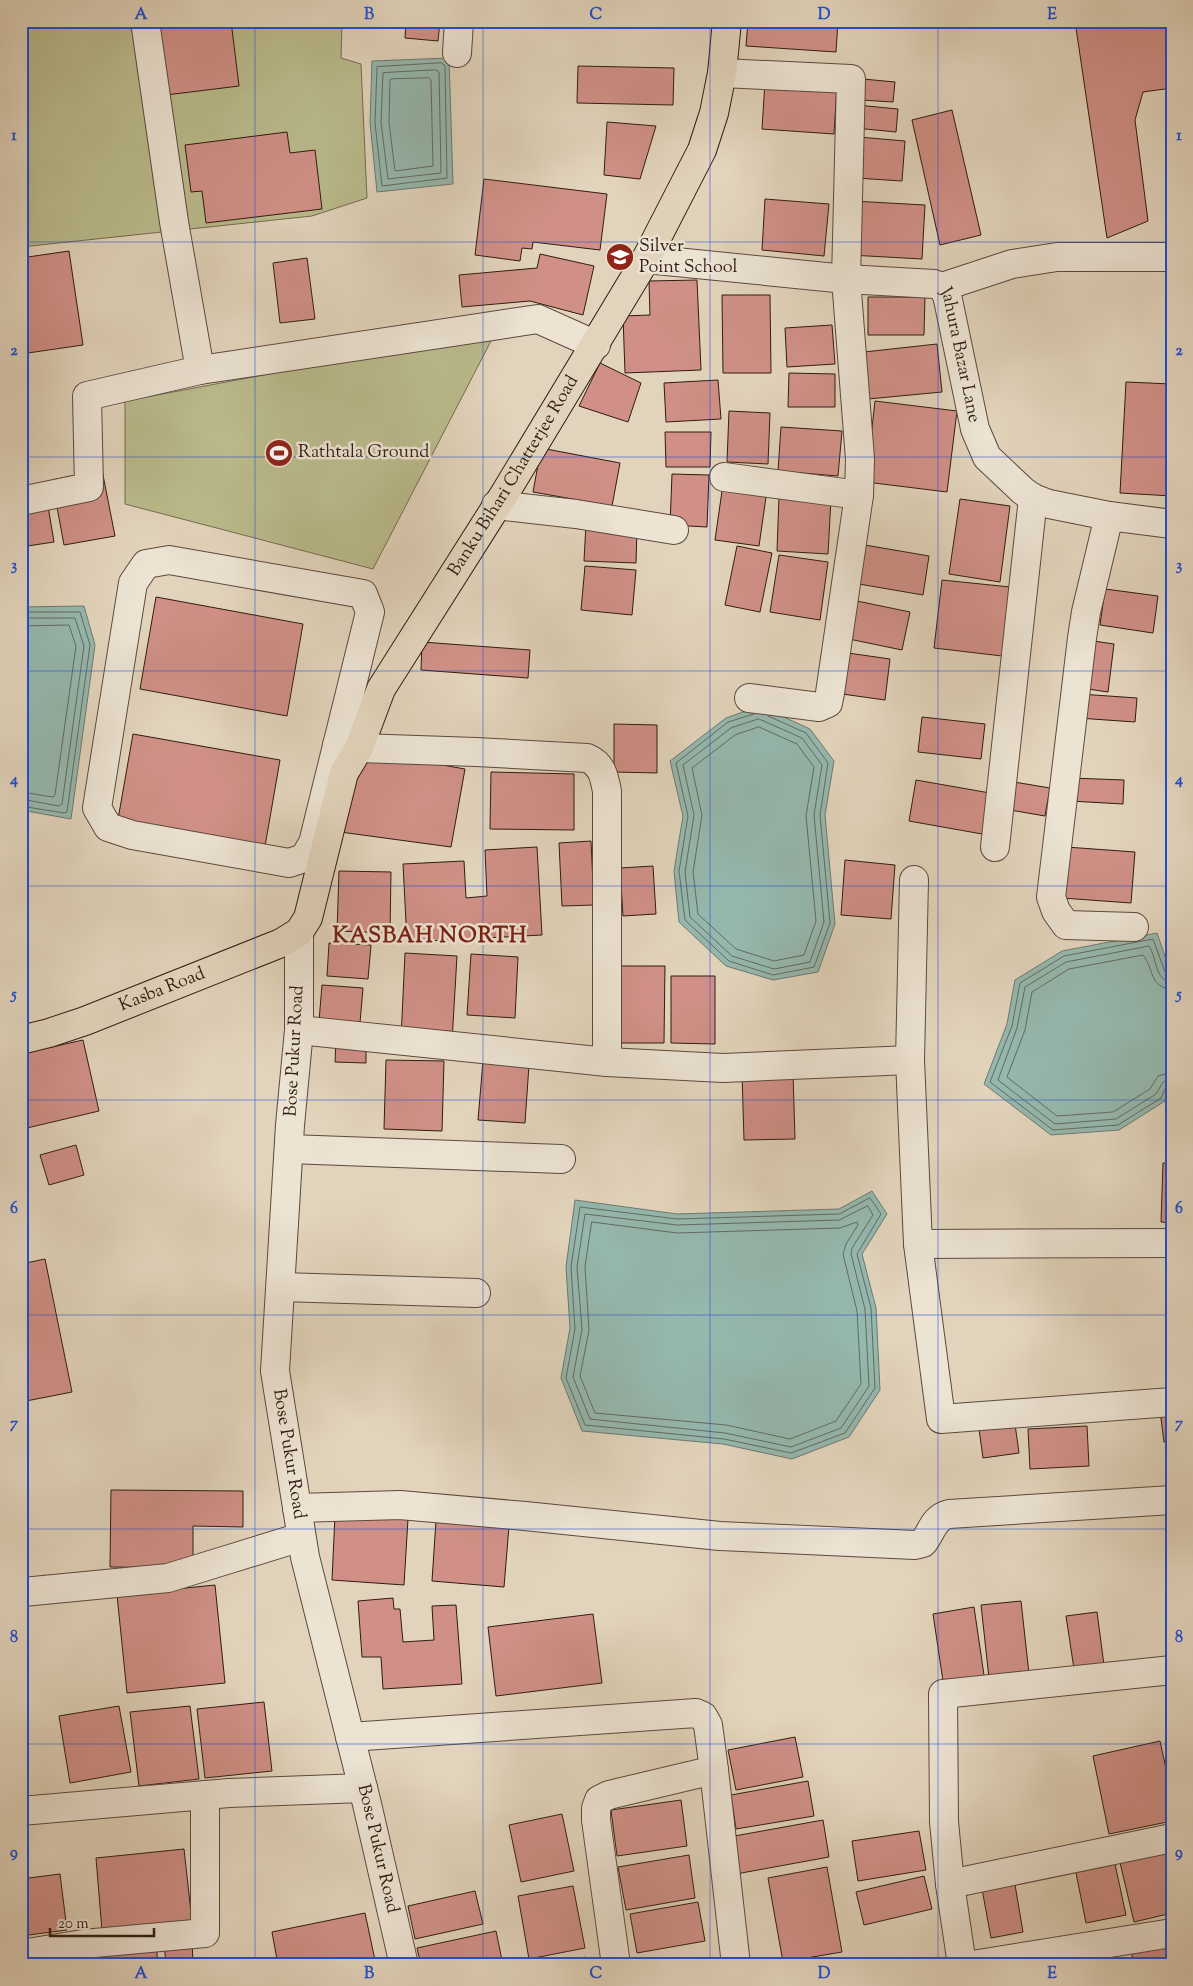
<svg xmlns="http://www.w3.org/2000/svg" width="1193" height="1986" font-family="'Sorts Mill Goudy',serif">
  <rect width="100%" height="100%" fill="#e2d4bc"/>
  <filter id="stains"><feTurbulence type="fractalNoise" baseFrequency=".004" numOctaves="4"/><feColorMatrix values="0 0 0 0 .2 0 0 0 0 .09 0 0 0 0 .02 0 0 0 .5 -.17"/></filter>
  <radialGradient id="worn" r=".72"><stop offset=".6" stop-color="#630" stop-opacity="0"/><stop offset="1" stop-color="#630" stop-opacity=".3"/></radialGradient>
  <g fill="#babb8c" stroke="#756b50">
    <polygon points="21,21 342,21 341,58 361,64 367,198 312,216 21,247"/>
    <polygon points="492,339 373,569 125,504 125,401 301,368"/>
  </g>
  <g fill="#95b8ae" stroke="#6d7970">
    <polygon points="449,58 453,184 377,192 370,123 372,61"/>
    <polygon points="84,606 95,645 71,819 21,810 21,607"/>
    <polygon points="760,706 810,729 834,761 825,815 835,924 818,972 773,980 726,966 679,922 674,871 683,816 670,761 726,718"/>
    <polygon points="1157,933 1172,977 1172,1085 1165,1101 1119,1130 1051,1135 984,1084 1007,1024 1015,980 1062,951"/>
    <polygon points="872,1191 887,1214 862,1254 876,1308 880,1390 849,1437 792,1459 723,1444 582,1431 561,1378 570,1328 566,1267 575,1200 677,1214 839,1209"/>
  </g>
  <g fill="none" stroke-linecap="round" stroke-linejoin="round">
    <g stroke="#626a60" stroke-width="1">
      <polygon points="442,63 445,66 447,178 382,186 375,123 377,67"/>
      <polygon points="436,70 439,72 441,173 388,179 381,122 383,73"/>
      <polygon points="429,78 431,80 433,166 395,171 389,122 390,80 392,79"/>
      <polyline points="21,612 80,612 90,645 67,812 64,813 21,806"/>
      <polyline points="21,618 75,618 84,646 62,804 59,806 21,799"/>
      <polyline points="21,626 69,625 76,646 55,795 53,797 21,792"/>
      <polyline points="754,714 728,722 676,763 688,816 679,871 685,920 729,961 773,975 814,967 830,923 820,815 828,763 806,733 768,716"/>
      <polygon points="759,719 802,738 822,765 814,815 824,922 810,962 774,969 732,956 690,917 685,872 694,815 683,765 731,728"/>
      <polygon points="759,727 797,744 814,767 806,816 816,921 804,955 774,961 736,949 698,914 693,872 702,815 692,768 735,735"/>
      <polyline points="1172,975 1165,972 1153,939 1064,956 1020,983 1012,1026 990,1082 1053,1130 1118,1125 1161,1098 1166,1087 1172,1085"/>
      <path d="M 1172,982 C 1154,981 1157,957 1149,946 L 1066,962 L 1025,987 L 1017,1028 L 998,1080 L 1055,1124 L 1116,1119 L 1156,1094 L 1163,1082 L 1172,1079"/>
      <path d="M 1172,989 C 1149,988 1154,968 1143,955 L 1069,969 L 1032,992 L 1025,1030 L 1007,1077 L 1057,1116 L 1113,1112 L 1150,1089 L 1158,1076 L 1172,1072"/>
      <polygon points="870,1198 881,1214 857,1254 871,1308 875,1388 845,1433 791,1453 724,1439 585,1425 566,1378 575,1329 571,1267 580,1207 677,1219 839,1214"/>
      <polygon points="868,1206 873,1215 852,1248 851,1254 865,1309 869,1386 841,1428 791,1447 725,1433 590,1419 573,1377 582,1329 577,1267 585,1214 677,1225 839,1220"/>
      <polygon points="592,1222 677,1233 840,1228 857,1222 858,1225 846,1244 843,1254 857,1311 861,1384 836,1421 790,1439 726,1425 595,1413 580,1376 589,1330 585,1267"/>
    </g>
  </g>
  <g fill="#d09087" stroke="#301b13">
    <polygon points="156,21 231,21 239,86 166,95"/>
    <polygon points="406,21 440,21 438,41 405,38"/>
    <polygon points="748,21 838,21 836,52 746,46"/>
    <polygon points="1075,21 1172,21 1172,88 1143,92 1135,120 1148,221 1107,238"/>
    <polygon points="578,66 674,68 673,105 577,103"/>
    <polygon points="863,79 895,82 893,102 861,100"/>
    <polygon points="765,81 837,86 834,134 762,129"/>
    <polygon points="857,105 898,109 896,132 855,128"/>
    <polygon points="952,110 981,235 940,245 912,120"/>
    <polygon points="607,122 656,126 640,179 604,175"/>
    <polygon points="287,132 290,153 315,150 322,209 206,223 202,191 191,192 185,145"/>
    <polygon points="859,137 905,141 902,181 856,178"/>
    <polygon points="484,179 607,194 600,250 533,242 532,249 522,248 520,261 475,255"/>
    <polygon points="765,199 829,204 824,256 762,250"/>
    <polygon points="852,201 925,205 922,259 850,255"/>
    <polygon points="69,251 83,345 21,354 21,258"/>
    <polygon points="540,254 594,266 583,315 530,301 462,307 459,275 537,268"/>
    <polygon points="307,258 315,319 280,323 273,263"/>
    <polygon points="697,280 701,370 625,373 623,316 650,315 649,281"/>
    <polygon points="722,295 770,295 771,373 723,373"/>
    <polygon points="868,297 925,297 924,335 868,335"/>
    <polygon points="832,325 835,364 787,367 785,328"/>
    <polygon points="937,344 942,392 868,399 864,352"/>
    <polygon points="600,363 641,383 628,422 579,406"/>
    <polygon points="789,373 835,374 835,407 788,407"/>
    <polygon points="718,380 721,419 666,422 664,383"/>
    <polygon points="1126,382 1172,384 1172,496 1120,493"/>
    <polygon points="875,401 957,411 947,492 866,482"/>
    <polygon points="729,411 770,413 768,464 727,462"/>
    <polygon points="781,427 842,431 838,476 778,471"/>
    <polygon points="665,432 711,432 710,467 666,467"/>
    <polygon points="541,448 620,463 612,506 533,492"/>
    <polygon points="102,470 115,536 64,545 52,480"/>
    <polygon points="672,474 709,475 707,527 670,525"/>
    <polygon points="723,484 767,490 759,546 715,540"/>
    <polygon points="45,488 54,542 21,547 21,491"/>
    <polygon points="779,497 831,499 828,554 777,551"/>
    <polygon points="960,499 1010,506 1000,582 949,574"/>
    <polygon points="586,524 637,527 636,563 584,561"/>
    <polygon points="859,544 929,556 923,595 853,583"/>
    <polygon points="737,546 772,553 760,612 725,605"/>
    <polygon points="779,555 828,562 820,620 770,612"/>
    <polygon points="585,566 636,570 632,615 581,610"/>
    <polygon points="942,580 1010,587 1002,656 934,648"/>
    <polygon points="1105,589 1158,596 1153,633 1100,625"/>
    <polygon points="156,597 303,624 287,716 140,689"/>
    <polygon points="857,601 910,612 902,650 849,639"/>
    <polygon points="1087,640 1114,644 1108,692 1081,688"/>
    <polygon points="422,642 530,650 528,678 421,670"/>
    <polygon points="841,652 890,659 885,700 835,693"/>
    <polygon points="1080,694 1137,698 1135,722 1078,718"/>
    <polygon points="922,717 985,724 981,759 918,752"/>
    <polygon points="614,724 657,725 657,773 614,772"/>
    <polygon points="133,734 280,760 264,852 117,825"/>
    <polygon points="364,751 465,769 451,847 333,831"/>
    <polygon points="491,772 574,774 574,830 490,829"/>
    <polygon points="1071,778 1124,780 1123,804 1070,801"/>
    <polygon points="916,780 990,793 982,834 909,821"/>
    <polygon points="1014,782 1050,788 1045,816 1010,810"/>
    <polygon points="591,841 594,905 562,906 559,843"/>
    <polygon points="537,847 542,935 407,942 403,864 464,861 466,898 487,896 485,850"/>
    <polygon points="1066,847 1135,852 1131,903 1062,898"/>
    <polygon points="845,860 895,865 891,919 841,915"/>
    <polygon points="653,866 656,914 623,916 620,868"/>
    <polygon points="339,871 391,872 390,933 337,931"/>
    <polygon points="329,943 371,945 368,979 327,976"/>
    <polygon points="405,953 457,956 452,1042 401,1039"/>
    <polygon points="471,954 518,957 515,1018 467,1015"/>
    <polygon points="619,966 665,966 664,1043 619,1043"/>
    <polygon points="671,976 715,976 715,1044 671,1043"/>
    <polygon points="322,985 363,988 360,1023 319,1021"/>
    <polygon points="83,1040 99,1111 27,1128 21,1105 21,1054"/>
    <polygon points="336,1041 366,1042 366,1063 335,1062"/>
    <polygon points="386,1060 444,1061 442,1131 384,1129"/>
    <polygon points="483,1061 529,1065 525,1123 478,1120"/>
    <polygon points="793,1073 795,1139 744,1140 742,1074"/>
    <polygon points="76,1145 84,1175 49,1185 40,1155"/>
    <polygon points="1163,1163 1172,1163 1172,1223 1161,1222"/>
    <polygon points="45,1259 72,1392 21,1402 21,1264"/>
    <polygon points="1172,1409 1172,1441 1164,1442 1160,1411"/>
    <polygon points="1014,1417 1019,1453 983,1458 978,1422"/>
    <polygon points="1087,1426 1089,1466 1030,1469 1028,1429"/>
    <polygon points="111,1490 243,1491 243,1527 193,1526 193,1568 110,1567"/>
    <polygon points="335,1515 408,1519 404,1585 332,1580"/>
    <polygon points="436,1521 509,1526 504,1587 432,1581"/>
    <polygon points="215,1585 225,1683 127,1693 117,1595"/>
    <polygon points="393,1598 394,1609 400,1609 403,1642 434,1640 432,1606 456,1605 462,1684 383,1689 381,1657 362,1657 358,1601"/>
    <polygon points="1021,1601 1029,1674 989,1678 981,1605"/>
    <polygon points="974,1607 985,1682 944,1688 933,1614"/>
    <polygon points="1097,1612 1104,1665 1074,1669 1066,1616"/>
    <polygon points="593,1614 602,1683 496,1696 488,1627"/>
    <polygon points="264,1702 272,1771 205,1778 197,1709"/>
    <polygon points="119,1706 131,1772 70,1783 59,1716"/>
    <polygon points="190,1706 199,1779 139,1786 130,1712"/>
    <polygon points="795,1737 803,1777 736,1790 728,1750"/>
    <polygon points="1160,1741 1172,1796 1172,1821 1109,1834 1093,1756"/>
    <polygon points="808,1781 814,1816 736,1829 731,1795"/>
    <polygon points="681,1800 687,1846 617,1856 611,1810"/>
    <polygon points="562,1814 574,1871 521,1882 509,1825"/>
    <polygon points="823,1820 829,1857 736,1874 729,1837"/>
    <polygon points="919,1831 926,1870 858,1881 852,1841"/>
    <polygon points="1165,1843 1172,1872 1172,1913 1134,1922 1118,1854"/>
    <polygon points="184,1849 192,1922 102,1931 96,1858"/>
    <polygon points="689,1855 695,1898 626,1910 618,1867"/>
    <polygon points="1113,1855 1126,1915 1086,1923 1074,1863"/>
    <polygon points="827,1867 842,1952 783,1962 768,1878"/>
    <polygon points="1013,1873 1023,1932 991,1938 980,1878"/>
    <polygon points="60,1874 67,1930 21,1936 21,1879"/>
    <polygon points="924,1876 932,1909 864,1925 856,1892"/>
    <polygon points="573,1886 585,1948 529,1959 518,1896"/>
    <polygon points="475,1891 483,1924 415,1939 408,1906"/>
    <polygon points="698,1902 705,1941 637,1953 630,1914"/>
    <polygon points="365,1913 376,1965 278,1965 272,1932"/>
    <polygon points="496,1931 503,1965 421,1965 417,1948"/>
    <polygon points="192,1939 193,1965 166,1965 164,1941"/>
    <polygon points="156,1943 158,1965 102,1965 100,1949"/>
    <polygon points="1172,1945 1172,1965 1134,1965 1131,1951"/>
    <polygon points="89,1951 91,1965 43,1965 42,1957"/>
    <polygon points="585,1957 587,1965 555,1965"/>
    <polygon points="853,1958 854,1965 803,1965"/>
  </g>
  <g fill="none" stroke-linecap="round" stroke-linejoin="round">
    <defs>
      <g id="minor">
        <polyline points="145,21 174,222 200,370"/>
        <polyline points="457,53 459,21"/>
        <polyline points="722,73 851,79 846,279 860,459 859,495 830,693 828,703 819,707 749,698"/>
        <path id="s1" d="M 646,259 L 846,279 L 934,284 L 942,287 L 947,295 L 975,429 L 987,457 L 1023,491 L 1033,498 L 1049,504 L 1109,516 L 1172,524"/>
        <polyline points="942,287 1012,264 1057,257 1172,257"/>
        <polyline points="724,477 859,495"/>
        <polyline points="21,501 89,487 87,396 200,370 538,319 596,345"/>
        <polyline points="496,505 576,514 674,530"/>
        <polyline points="1109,516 1086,612 1082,638 1051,897 1056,911 1066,925 1134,927"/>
        <polygon points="169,560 363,594 370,612 313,843 304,858 289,863 132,835 108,827 97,808 133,583 146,564"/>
        <path d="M 337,745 L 359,748 L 476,752 L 587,758 C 602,764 604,776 607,791 L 607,1062"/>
        <polyline points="995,847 1033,498"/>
        <polyline points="914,880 910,1060 918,1244 1172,1243"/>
        <path id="s2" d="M 299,932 L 299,1030 L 290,1125 L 275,1371 L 305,1557 L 367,1804 L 404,1965"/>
        <polyline points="299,1030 607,1062 723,1068 910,1060"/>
        <polyline points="289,1149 561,1159"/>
        <polyline points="918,1244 941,1419 1172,1402"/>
        <polyline points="281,1287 476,1293"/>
        <path d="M 297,1508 L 400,1505 L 525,1516 L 720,1536 L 915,1545 L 923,1543 C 932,1532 933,1518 949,1514 L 1172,1500"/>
        <polyline points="23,1592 168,1578 301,1537"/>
        <polyline points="350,1737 696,1713 703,1716 708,1725 714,1770 736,1965"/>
        <polyline points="21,1811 229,1793 363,1788"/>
        <polyline points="950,1884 1172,1838"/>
        <polyline points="21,1954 83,1944 205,1933 205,1795"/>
        <polyline points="616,1965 596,1820 596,1808 599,1800 609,1795 714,1770"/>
        <polyline points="962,1965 950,1884 944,1822 943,1694 1172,1670"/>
        <polyline points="972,1965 1172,1933"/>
      </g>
      <g id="major">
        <path id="s3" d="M 21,1040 L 49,1033 L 85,1021 L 281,943 L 299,932 L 308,918 L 344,773 L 359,748 L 381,689 L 505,493 L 646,259 L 702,150 L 714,113 L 722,73 L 727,21"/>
      </g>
    </defs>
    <use href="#minor" stroke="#5c493d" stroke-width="30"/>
    <use href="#major" stroke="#301b13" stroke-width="30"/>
    <use href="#minor" stroke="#ece3d3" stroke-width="28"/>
    <use href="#major" stroke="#e2d4bc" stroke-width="28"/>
  </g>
  <path fill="none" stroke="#1d4ed8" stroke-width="1" stroke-opacity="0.55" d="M 255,21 L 255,1965M 483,21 L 483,1965M 710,21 L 710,1965M 938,21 L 938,1965M 21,242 L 1172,242M 21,457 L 1172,457M 21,671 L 1172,671M 21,886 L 1172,886M 21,1100 L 1172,1100M 21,1315 L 1172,1315M 21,1529 L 1172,1529M 21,1744 L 1172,1744"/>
  <defs>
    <symbol id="school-disc" viewBox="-11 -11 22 22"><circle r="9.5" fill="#8f2418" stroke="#ece3d3"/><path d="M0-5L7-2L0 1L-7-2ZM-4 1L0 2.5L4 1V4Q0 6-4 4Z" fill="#fff"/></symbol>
    <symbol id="stadium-disc" viewBox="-11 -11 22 22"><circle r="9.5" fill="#8f2418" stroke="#ece3d3"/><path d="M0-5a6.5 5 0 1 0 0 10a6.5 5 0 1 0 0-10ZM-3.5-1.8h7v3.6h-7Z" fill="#fff"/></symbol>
  </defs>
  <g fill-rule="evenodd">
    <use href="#school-disc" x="604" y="241" width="32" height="32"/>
    <use href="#stadium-disc" x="263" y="437" width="32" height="32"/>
  </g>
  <g text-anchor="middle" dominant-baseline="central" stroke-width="5" stroke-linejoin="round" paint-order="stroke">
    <g font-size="18" fill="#301b13" stroke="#ece3d3" text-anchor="start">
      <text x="639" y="247">Silver<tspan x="639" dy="21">Point School</tspan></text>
      <text x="298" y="453">Rathtala Ground</text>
    </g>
    <g font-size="18" fill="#301b13" stroke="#ece3d3">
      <text stroke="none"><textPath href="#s1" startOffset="369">Jahura Bazar Lane</textPath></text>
      <text stroke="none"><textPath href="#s3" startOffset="808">Banku Bihari Chatterjee Road</textPath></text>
      <text stroke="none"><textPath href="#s3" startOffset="150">Kasba Road</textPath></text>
      <text transform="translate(295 1051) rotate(-87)">Bose Pukur Road</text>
      <text stroke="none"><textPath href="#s2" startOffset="524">Bose Pukur Road</textPath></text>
      <text stroke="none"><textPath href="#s2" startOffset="929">Bose Pukur Road</textPath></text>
    </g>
    <g font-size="22" font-weight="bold" letter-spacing="1" fill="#7a1f14" stroke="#ece3d3">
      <text x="430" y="937">KASBAH NORTH</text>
    </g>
  </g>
  <rect width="1193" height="1986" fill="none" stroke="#e2d4bc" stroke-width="55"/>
  <path d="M50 1928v8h104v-8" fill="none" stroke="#301b13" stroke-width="2.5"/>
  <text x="58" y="1928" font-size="15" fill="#301b13" stroke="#ece3d3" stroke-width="4" paint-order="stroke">20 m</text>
  <rect x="28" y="28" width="1138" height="1930" fill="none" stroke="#1d4ed8" stroke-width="2"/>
  <g font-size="16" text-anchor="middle" font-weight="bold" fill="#1d4ed8">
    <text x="141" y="19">A</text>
    <text x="369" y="19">B</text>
    <text x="596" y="19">C</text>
    <text x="824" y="19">D</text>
    <text x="1052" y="19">E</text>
    <text x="14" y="140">1</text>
    <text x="1179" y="140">1</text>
    <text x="14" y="355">2</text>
    <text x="1179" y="355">2</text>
    <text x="14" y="570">3</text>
    <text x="1179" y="570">3</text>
    <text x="14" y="784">4</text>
    <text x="1179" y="784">4</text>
    <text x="14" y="999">5</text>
    <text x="1179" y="999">5</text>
    <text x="14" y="1213">6</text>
    <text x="1179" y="1213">6</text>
    <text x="14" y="1428">7</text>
    <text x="1179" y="1428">7</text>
    <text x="14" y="1642">8</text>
    <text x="1179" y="1642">8</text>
    <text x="14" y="1857">9</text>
    <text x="1179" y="1857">9</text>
    <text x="141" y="1978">A</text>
    <text x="369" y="1978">B</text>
    <text x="596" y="1978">C</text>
    <text x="824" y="1978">D</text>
    <text x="1052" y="1978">E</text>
  </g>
  <rect width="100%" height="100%" filter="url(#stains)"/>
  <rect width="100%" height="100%" fill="url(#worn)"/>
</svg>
